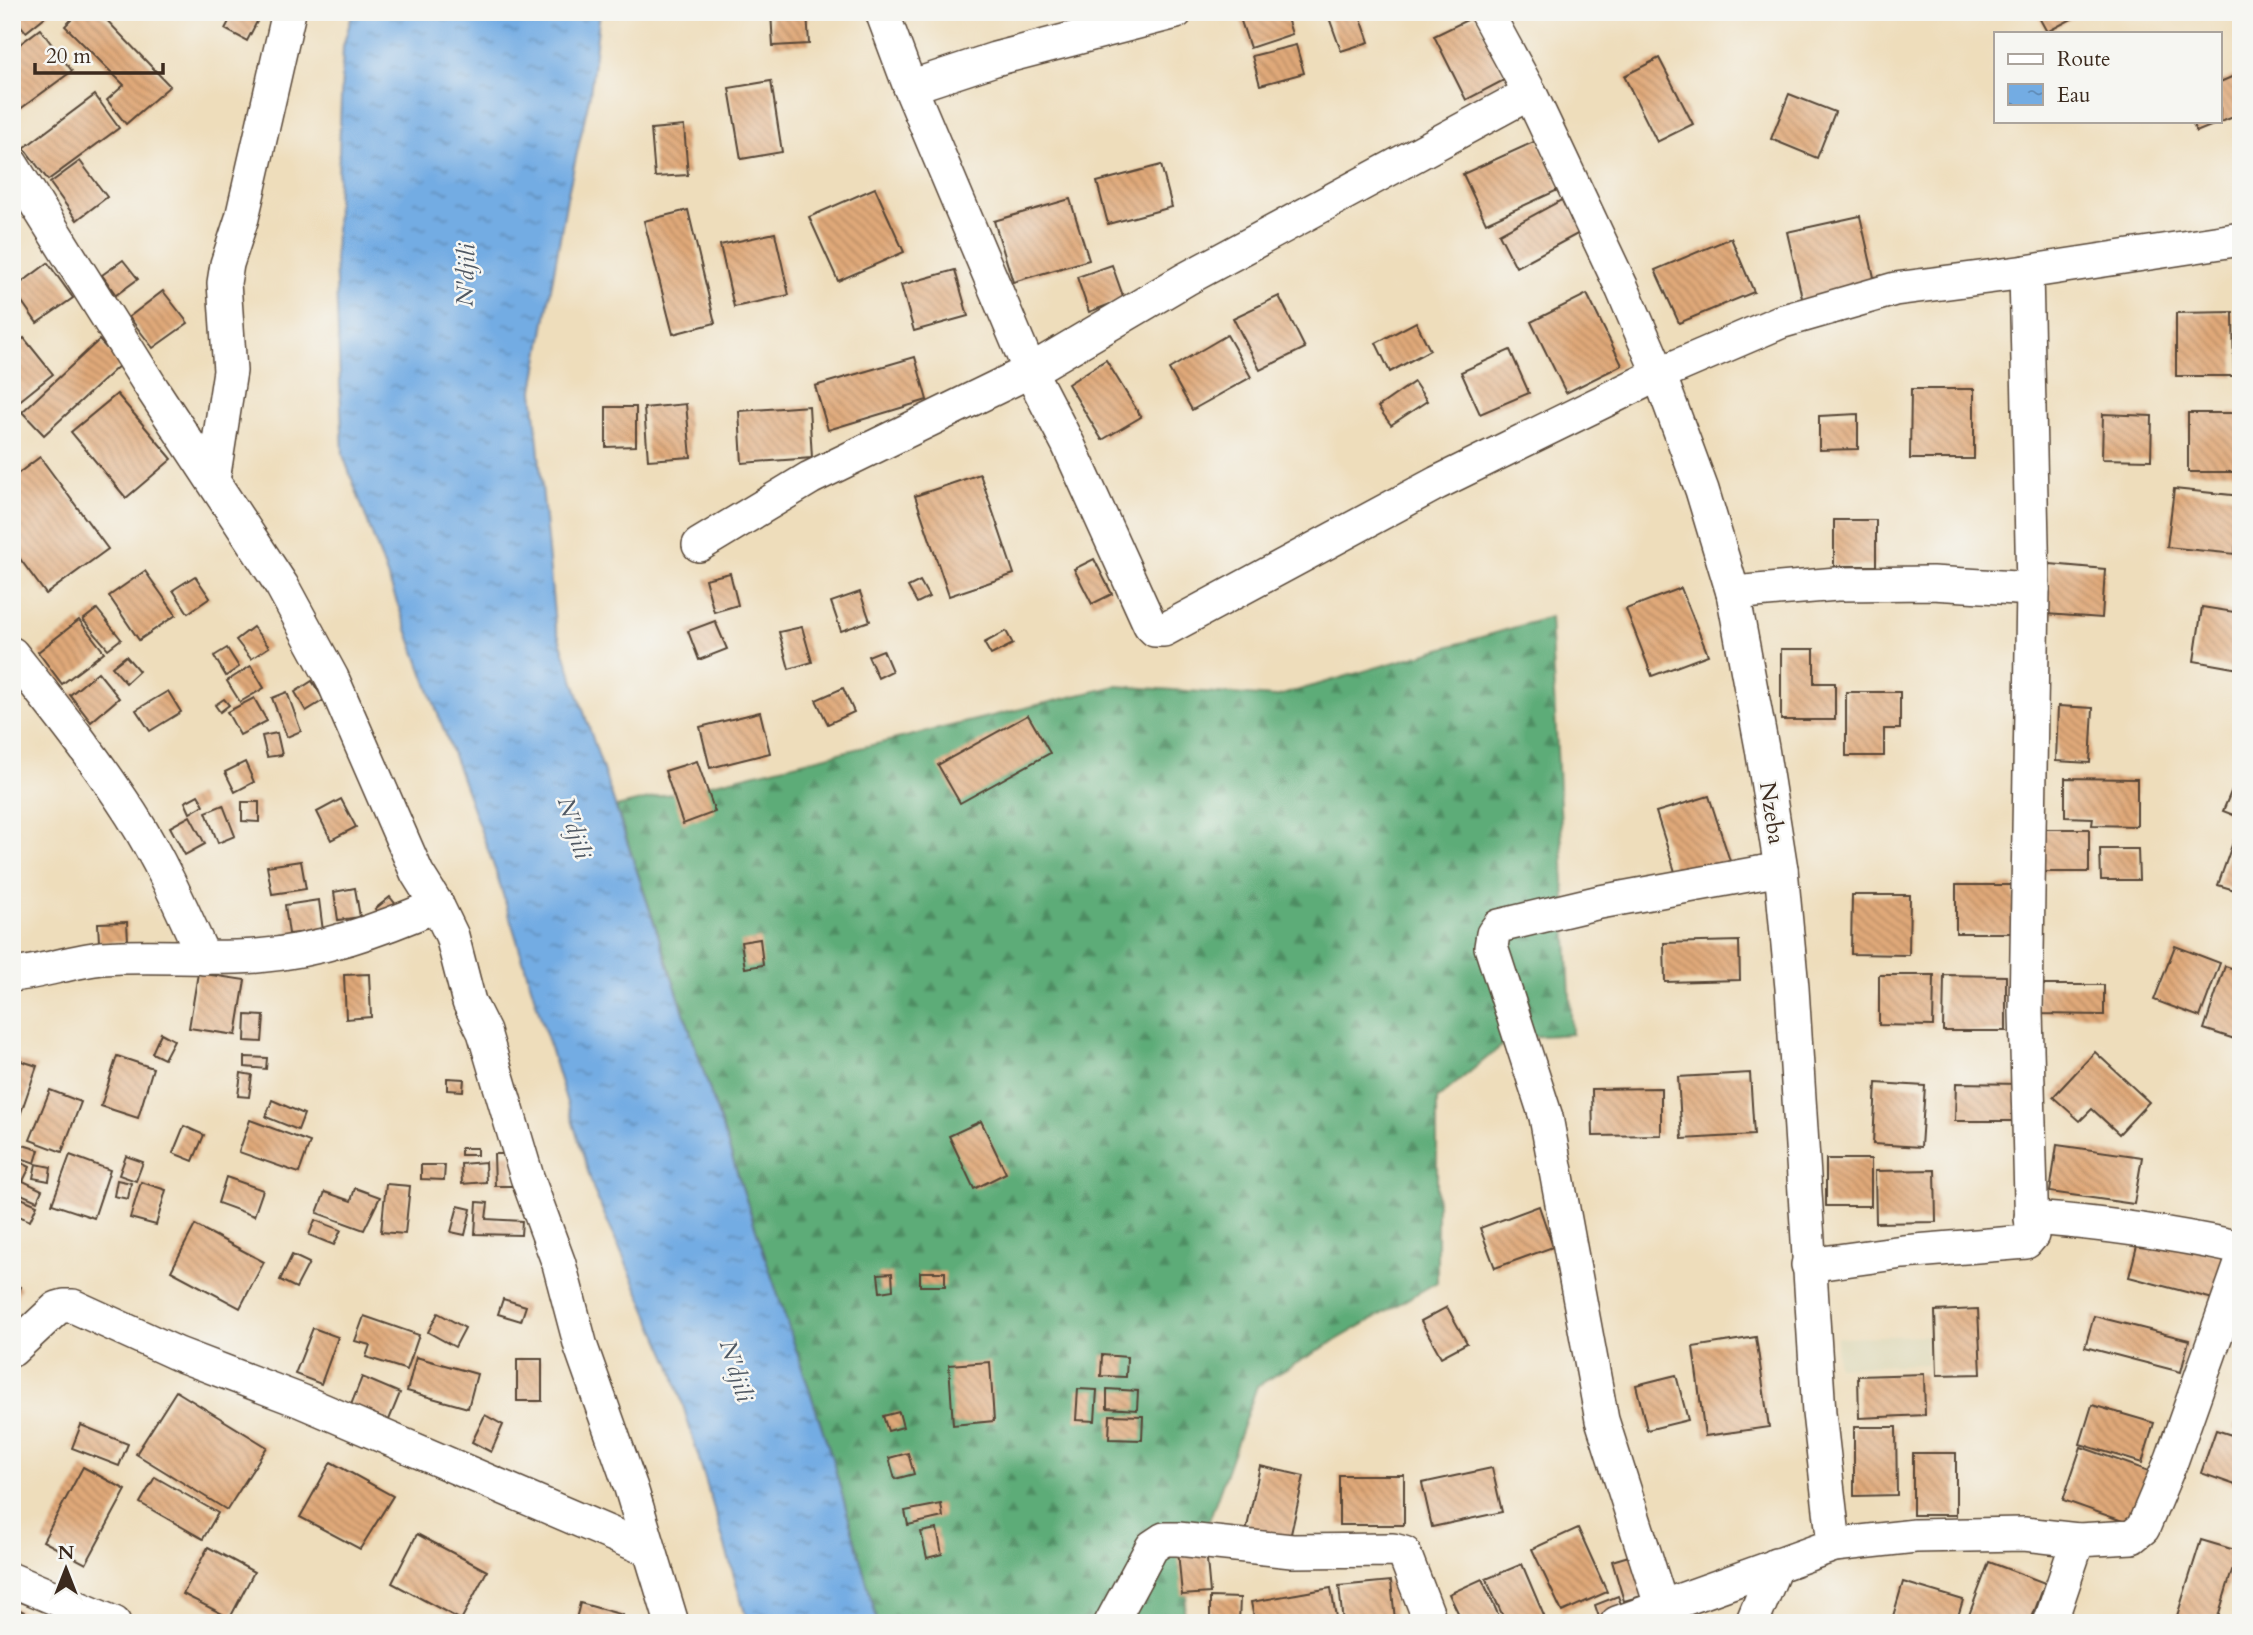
<svg xmlns="http://www.w3.org/2000/svg" width="2253" height="1635" font-family="Cardo,serif">
  <defs>
    <pattern id="forest-firs" width="22" height="20" patternUnits="userSpaceOnUse" patternTransform="scale(1.75)"><rect width="22" height="20" fill="#5dac78"/><path d="M5 1l3.5 6h-7zM16 11l3.5 6h-7z" fill="#4e8c62"/></pattern>
    <pattern id="water-ripples" width="26" height="14" patternUnits="userSpaceOnUse" patternTransform="scale(1.75)"><rect width="26" height="14" fill="#73ace3"/><path d="M2 4q2-2 4 0t4 0M15 11q2-2 4 0t4 0" fill="none" stroke="#608cb7"/></pattern>
    <pattern id="building-back-hatch" width="6" height="6" patternUnits="userSpaceOnUse" patternTransform="scale(1.75)"><rect width="6" height="6" fill="#e0a979"/><path d="M-1 5l2 2M0 0l6 6M5-1l2 2" fill="none" stroke="#b78a63"/></pattern>
  </defs>
  <rect width="100%" height="100%" fill="#f6f6f2"/>
  <filter id="ink" filterUnits="userSpaceOnUse"><feTurbulence type="fractalNoise" baseFrequency=".0143" numOctaves="2"/><feDisplacementMap in="SourceGraphic" scale="14" xChannelSelector="R" yChannelSelector="G"/><feConvolveMatrix kernelMatrix="1 2 1 2 8 2 1 2 1" color-interpolation-filters="sRGB"/></filter>
  <filter id="wash" filterUnits="userSpaceOnUse"><feTurbulence type="fractalNoise" baseFrequency=".00686" numOctaves="4" result="noise"/><feDisplacementMap in="SourceGraphic" scale="28" xChannelSelector="R" yChannelSelector="G"/><feGaussianBlur stdDeviation="1.57" result="paint"/><feColorMatrix in="noise" values="0 0 0 0 0 0 0 0 0 0 0 0 0 0 0 0 0 1.4 0 .05"/><feComposite in="paint" operator="in"/></filter>
  <g filter="url(#wash)">
    <rect width="100%" height="100%" fill="#edb"/>
    <polygon fill="#ded8b7" points="1926,1335 1927,1364 1837,1367 1836,1337"/>
    <polygon fill="url(#forest-firs)" stroke="#4c6b4b" stroke-width="2" points="1550,617 1572,1034 1511,1038 1437,1099 1437,1282 1257,1386 1194,1563 1181,1623 878,1623 831,1455 616,807 1116,686 1275,697"/>
    <polygon fill="url(#water-ripples)" stroke="#576b80" stroke-width="2" points="353,12 600,12 590,94 567,198 533,390 555,625 831,1455 878,1623 748,1623 671,1365 594,1191 496,872 343,455 335,258 343,46"/>
    <g id="blocks">
      <g fill="url(#building-back-hatch)">
        <polygon points="24,12 51,12 26,32 15,19"/>
        <polygon points="79,12 99,12 170,86 126,124 107,100 124,85 65,26"/>
        <polygon points="234,12 262,12 247,41 225,29"/>
        <polygon points="771,12 807,12 809,44 773,46"/>
        <polygon points="1238,12 1285,12 1292,34 1250,48"/>
        <polygon points="1327,12 1359,12 1369,42 1341,51"/>
        <polygon points="2036,12 2085,12 2047,32"/>
        <polygon points="1475,16 1506,79 1466,100 1434,36"/>
        <polygon points="40,29 72,71 12,115 12,50"/>
        <polygon points="1296,45 1304,73 1260,85 1252,56"/>
        <polygon points="1659,58 1693,124 1657,142 1624,76"/>
        <polygon points="2241,73 2241,114 2196,132 2192,121 2220,121 2220,82"/>
        <polygon points="771,81 782,152 741,159 729,88"/>
        <polygon points="1789,94 1835,112 1817,158 1771,139"/>
        <polygon points="95,95 119,128 48,180 24,148"/>
        <polygon points="684,126 688,175 655,177 651,129"/>
        <polygon points="1538,140 1560,189 1486,223 1463,174"/>
        <polygon points="80,161 107,197 77,220 50,183"/>
        <polygon points="1161,165 1172,207 1108,224 1097,182"/>
        <polygon points="875,188 904,252 838,281 809,217"/>
        <polygon points="1565,198 1583,231 1516,267 1499,234"/>
        <polygon points="1070,199 1089,260 1013,282 994,221"/>
        <polygon points="688,210 715,323 673,334 644,221"/>
        <polygon points="1860,216 1876,286 1803,302 1787,232"/>
        <polygon points="775,233 789,295 734,307 720,245"/>
        <polygon points="1731,238 1754,292 1679,323 1655,270"/>
        <polygon points="123,260 138,279 116,295 102,275"/>
        <polygon points="48,263 73,298 37,323 13,289"/>
        <polygon points="1112,265 1124,299 1089,312 1077,277"/>
        <polygon points="955,270 968,316 914,331 901,285"/>
        <polygon points="163,291 188,323 153,348 129,317"/>
        <polygon points="1587,294 1622,365 1566,393 1531,322"/>
        <polygon points="1279,296 1305,348 1260,370 1233,318"/>
        <polygon points="2233,312 2234,376 2176,376 2176,313"/>
        <polygon points="1416,322 1430,350 1390,372 1376,343"/>
        <polygon points="1227,335 1251,377 1192,410 1169,369"/>
        <polygon points="24,338 53,374 12,407 12,348"/>
        <polygon points="99,340 121,364 44,435 22,412"/>
        <polygon points="1510,350 1529,393 1480,414 1461,372"/>
        <polygon points="915,357 927,400 828,430 815,386"/>
        <polygon points="1106,360 1141,417 1102,440 1068,384"/>
        <polygon points="1414,382 1427,401 1391,425 1378,407"/>
        <polygon points="1911,389 1974,389 1974,459 1910,459"/>
        <polygon points="117,394 172,459 126,498 71,432"/>
        <polygon points="686,404 691,457 648,460 644,408"/>
        <polygon points="809,406 812,458 742,463 739,411"/>
        <polygon points="606,407 636,407 636,446 606,447"/>
        <rect x="2188" y="413" width="53" height="59"/>
        <polygon points="1858,414 1858,449 1819,450 1819,416"/>
        <polygon points="2103,414 2152,416 2151,460 2102,459"/>
        <polygon points="40,457 108,549 46,594 12,548 12,478"/>
        <polygon points="980,474 1014,574 949,596 915,496"/>
        <polygon points="2174,489 2241,496 2235,554 2167,547"/>
        <rect x="1834" y="520" width="42" height="46"/>
        <polygon points="1094,559 1112,594 1092,604 1074,569"/>
        <polygon points="2050,564 2105,569 2102,618 2046,614"/>
        <polygon points="145,571 176,615 139,640 109,596"/>
        <polygon points="730,573 738,605 714,612 705,579"/>
        <polygon points="195,576 210,598 188,613 173,590"/>
        <polygon points="920,581 929,597 917,603 908,587"/>
        <polygon points="1681,588 1708,655 1652,676 1626,609"/>
        <polygon points="860,592 870,621 841,631 831,602"/>
        <polygon points="2202,607 2241,613 2239,669 2194,661"/>
        <polygon points="97,609 121,639 108,649 83,620"/>
        <polygon points="79,620 104,652 62,684 38,652"/>
        <polygon points="715,621 727,649 699,660 688,631"/>
        <polygon points="253,627 269,647 251,659 236,640"/>
        <polygon points="802,627 812,662 789,669 779,632"/>
        <polygon points="1006,631 1013,644 991,655 984,643"/>
        <polygon points="227,648 239,667 226,676 214,656"/>
        <polygon points="1781,649 1814,649 1814,683 1835,683 1835,720 1781,720"/>
        <polygon points="883,650 892,671 878,678 868,656"/>
        <polygon points="126,656 139,671 126,683 112,667"/>
        <polygon points="251,666 264,688 240,702 227,681"/>
        <polygon points="98,672 119,698 91,722 70,695"/>
        <polygon points="312,681 324,700 306,711 295,692"/>
        <polygon points="843,688 854,712 828,724 816,700"/>
        <polygon points="168,691 181,712 150,731 136,710"/>
        <polygon points="287,692 301,731 287,737 272,698"/>
        <polygon points="1846,692 1900,692 1900,729 1884,729 1884,756 1846,756"/>
        <polygon points="254,698 267,721 240,735 227,712"/>
        <polygon points="224,699 229,705 220,712 215,705"/>
        <polygon points="2058,706 2093,708 2090,763 2056,761"/>
        <polygon points="760,712 770,753 710,768 700,727"/>
        <polygon points="1028,715 1050,753 960,803 938,765"/>
        <polygon points="277,733 282,755 267,757 262,736"/>
        <polygon points="697,761 715,812 683,824 665,771"/>
        <polygon points="245,762 254,782 235,792 225,772"/>
        <polygon points="2241,768 2241,818 2223,811"/>
        <polygon points="2065,778 2137,779 2137,826 2092,825 2093,818 2065,817"/>
        <polygon points="198,795 204,805 190,813 185,802"/>
        <polygon points="1709,796 1730,861 1677,878 1656,812"/>
        <polygon points="341,799 356,827 331,840 317,812"/>
        <polygon points="242,802 259,802 259,822 242,821"/>
        <polygon points="223,805 235,836 218,843 206,812"/>
        <polygon points="190,816 205,844 185,855 170,827"/>
        <rect x="2042" y="829" width="47" height="43"/>
        <polygon points="2237,831 2241,832 2241,892 2218,885"/>
        <polygon points="2100,849 2138,849 2139,880 2101,880"/>
        <polygon points="301,861 306,889 272,894 267,866"/>
        <polygon points="1956,885 2014,885 2015,933 1956,933"/>
        <polygon points="355,888 360,917 338,920 334,892"/>
        <polygon points="1852,895 1910,895 1909,955 1851,954"/>
        <polygon points="390,897 397,906 383,919 375,909"/>
        <polygon points="319,900 323,931 289,934 285,905"/>
        <polygon points="127,922 128,941 99,942 98,923"/>
        <polygon points="760,939 763,965 745,968 741,942"/>
        <polygon points="1739,941 1740,980 1665,982 1664,943"/>
        <polygon points="2175,946 2220,963 2200,1017 2154,1000"/>
        <polygon points="2225,966 2241,971 2241,1041 2204,1029"/>
        <polygon points="198,973 245,980 236,1035 189,1028"/>
        <polygon points="369,974 371,1017 346,1019 344,975"/>
        <polygon points="1879,975 1934,975 1933,1026 1879,1025"/>
        <polygon points="1944,975 2006,976 2006,1031 1943,1031"/>
        <polygon points="2038,985 2104,985 2104,1015 2038,1014"/>
        <polygon points="246,1015 264,1016 262,1042 245,1041"/>
        <polygon points="161,1033 174,1040 164,1059 152,1053"/>
        <polygon points="2095,1052 2149,1102 2119,1134 2092,1109 2080,1121 2053,1097"/>
        <polygon points="117,1056 153,1068 138,1118 101,1106"/>
        <polygon points="245,1057 267,1058 266,1069 245,1067"/>
        <polygon points="12,1058 37,1066 13,1136 12,1135"/>
        <polygon points="241,1073 252,1075 249,1097 238,1096"/>
        <polygon points="1750,1073 1754,1135 1682,1139 1678,1077"/>
        <polygon points="447,1078 464,1079 463,1091 447,1090"/>
        <polygon points="1876,1083 1925,1086 1921,1147 1873,1144"/>
        <polygon points="1956,1083 2022,1084 2021,1121 1955,1121"/>
        <polygon points="1661,1088 1661,1135 1593,1136 1592,1089"/>
        <polygon points="50,1090 81,1102 62,1152 30,1140"/>
        <polygon points="272,1100 304,1114 298,1130 266,1117"/>
        <polygon points="250,1120 310,1142 299,1173 239,1152"/>
        <polygon points="981,1121 1006,1173 974,1189 949,1136"/>
        <polygon points="184,1126 204,1135 193,1161 173,1153"/>
        <polygon points="23,1145 39,1150 35,1163 18,1157"/>
        <polygon points="2057,1145 2142,1157 2134,1204 2050,1192"/>
        <rect x="461" y="1148" width="16" height="7"/>
        <polygon points="494,1154 512,1154 513,1186 495,1186"/>
        <polygon points="70,1155 110,1170 94,1218 52,1204"/>
        <polygon points="126,1156 143,1162 136,1181 119,1175"/>
        <rect x="1826" y="1159" width="45" height="47"/>
        <polygon points="18,1161 30,1167 23,1181 42,1190 37,1201 12,1190 12,1172"/>
        <polygon points="485,1162 486,1182 462,1184 461,1164"/>
        <polygon points="36,1164 51,1167 49,1181 33,1178"/>
        <polygon points="421,1165 445,1165 444,1180 421,1179"/>
        <polygon points="1935,1170 1936,1222 1876,1223 1875,1171"/>
        <polygon points="226,1177 263,1190 254,1216 218,1203"/>
        <polygon points="117,1180 131,1183 128,1199 114,1196"/>
        <polygon points="141,1182 166,1190 156,1225 130,1218"/>
        <polygon points="386,1184 410,1186 405,1234 381,1232"/>
        <polygon points="355,1188 380,1197 364,1230 317,1213 325,1192 351,1201"/>
        <polygon points="12,1194 37,1205 30,1221 12,1213"/>
        <polygon points="477,1202 488,1203 486,1219 522,1221 521,1235 475,1234"/>
        <polygon points="458,1206 471,1209 465,1235 451,1232"/>
        <polygon points="1539,1206 1553,1247 1495,1268 1480,1228"/>
        <polygon points="315,1220 341,1230 334,1245 309,1235"/>
        <polygon points="195,1225 264,1262 240,1308 171,1271"/>
        <polygon points="2140,1234 2229,1257 2217,1300 2129,1277"/>
        <polygon points="292,1255 309,1263 296,1288 280,1280"/>
        <rect x="920" y="1272" width="25" height="14"/>
        <polygon points="892,1273 893,1290 880,1292 878,1274"/>
        <polygon points="12,1283 21,1287 15,1301 12,1300"/>
        <polygon points="503,1299 526,1306 521,1321 498,1314"/>
        <polygon points="1447,1307 1467,1343 1441,1357 1421,1321"/>
        <polygon points="1978,1309 1981,1374 1937,1375 1935,1311"/>
        <polygon points="438,1313 465,1328 455,1347 428,1332"/>
        <polygon points="364,1316 419,1335 407,1370 366,1357 370,1345 355,1341"/>
        <polygon points="2094,1316 2189,1340 2181,1372 2085,1347"/>
        <polygon points="313,1328 338,1337 321,1384 295,1374"/>
        <polygon points="1756,1337 1769,1427 1705,1436 1693,1347"/>
        <polygon points="1102,1355 1127,1357 1126,1377 1101,1376"/>
        <polygon points="416,1357 477,1374 468,1408 407,1391"/>
        <rect x="517" y="1359" width="25" height="42"/>
        <polygon points="990,1362 994,1421 953,1425 949,1365"/>
        <polygon points="1924,1374 1925,1415 1859,1418 1858,1376"/>
        <polygon points="1676,1375 1688,1420 1647,1430 1636,1385"/>
        <polygon points="362,1377 400,1393 389,1420 351,1405"/>
        <polygon points="1078,1389 1097,1390 1095,1421 1076,1420"/>
        <polygon points="1107,1389 1138,1391 1137,1410 1107,1408"/>
        <polygon points="176,1391 267,1447 227,1510 136,1454"/>
        <polygon points="2092,1405 2154,1423 2142,1463 2080,1444"/>
        <polygon points="2240,1410 2241,1410 2241,1432 2233,1430"/>
        <polygon points="899,1412 903,1427 888,1431 883,1416"/>
        <polygon points="485,1415 503,1425 491,1452 472,1442"/>
        <polygon points="1110,1415 1143,1416 1142,1440 1109,1439"/>
        <polygon points="81,1425 128,1444 119,1466 72,1448"/>
        <polygon points="1854,1427 1896,1427 1897,1495 1854,1496"/>
        <polygon points="2216,1430 2241,1438 2241,1487 2201,1473"/>
        <polygon points="2081,1447 2149,1471 2131,1524 2063,1500"/>
        <polygon points="908,1453 914,1474 895,1479 889,1458"/>
        <rect x="1913" y="1453" width="43" height="62"/>
        <polygon points="331,1462 393,1496 360,1549 300,1517"/>
        <polygon points="1260,1466 1304,1476 1288,1547 1245,1537"/>
        <polygon points="83,1467 126,1490 86,1564 43,1541"/>
        <polygon points="1492,1468 1502,1512 1432,1527 1422,1483"/>
        <rect x="1339" y="1475" width="65" height="50"/>
        <polygon points="155,1477 218,1513 203,1539 140,1503"/>
        <polygon points="941,1504 943,1517 908,1525 905,1511"/>
        <polygon points="1578,1528 1607,1592 1562,1612 1532,1549"/>
        <polygon points="937,1529 942,1554 927,1558 921,1532"/>
        <polygon points="417,1534 487,1571 461,1620 392,1583"/>
        <polygon points="2201,1540 2238,1551 2216,1623 2189,1623 2176,1619"/>
        <polygon points="208,1547 254,1572 230,1618 183,1594"/>
        <polygon points="1206,1549 1210,1593 1182,1595 1178,1551"/>
        <polygon points="1639,1553 1652,1593 1624,1601 1612,1561"/>
        <polygon points="1989,1562 2045,1583 2030,1623 1966,1623"/>
        <polygon points="1522,1564 1547,1623 1506,1623 1486,1579"/>
        <polygon points="1482,1579 1502,1623 1463,1623 1449,1594"/>
        <polygon points="1391,1581 1395,1620 1343,1623 1339,1586"/>
        <polygon points="1903,1582 1963,1600 1956,1623 1891,1623"/>
        <polygon points="1331,1588 1337,1623 1255,1623 1251,1602"/>
        <polygon points="1618,1596 1625,1615 1601,1623 1595,1605"/>
        <polygon points="1210,1597 1240,1598 1239,1623 1210,1623"/>
        <polygon points="580,1603 623,1615 621,1623 575,1623"/>
        <polygon points="12,1606 24,1612 18,1623 12,1623"/>
      </g>
    </g>
  </g>
  <g filter="url(#ink)">
    <use href="#blocks" fill-opacity="0" stroke="#564536" stroke-width="2"/>
    <g fill="none" stroke-linecap="round" stroke-linejoin="round">
      <defs>
        <g id="street">
          <polyline points="882,12 910,87 1030,371 1068,444 1150,625 1155,630 1164,630 1437,483 1659,374 1780,322 1895,289 2026,272 2241,239"/>
          <polyline points="1486,12 1530,93 1622,288 1659,374 1702,490 1733,593 1762,748 1781,869 1792,988 1819,1413 1834,1545"/>
          <polyline points="910,87 995,59 1176,12"/>
          <polyline points="12,165 153,390 282,586 332,678 417,873 437,905 452,936 469,1002 484,1032 527,1177 559,1264 581,1347 631,1488 672,1623"/>
          <polyline points="213,480 230,371 224,283 227,264 242,218 289,12"/>
          <polyline points="699,545 810,478 1030,371 1186,279 1530,93"/>
          <polyline points="1733,593 1837,584 1932,583 2033,589"/>
          <path d="M 12,654 C 53,706 95,758 131,814 C 160,859 182,909 204,958"/>
          <path d="M 12,975 C 43,972 72,961 102,958 C 153,954 205,960 257,956 C 320,951 380,930 437,905"/>
          <path d="M 2031,1218 C 2102,1223 2171,1233 2241,1248"/>
          <polyline points="1808,1265 1903,1252 2026,1242 2032,1235 2026,1012 2033,589 2026,272"/>
          <polyline points="12,1350 57,1308 64,1306 73,1306 178,1354 301,1401 649,1550"/>
          <polyline points="12,1580 114,1623"/>
          <polyline points="1661,1605 1602,1420 1546,1117 1491,947 1493,934 1499,926 1600,902 1781,869"/>
          <polyline points="1111,1623 1152,1547 1164,1539 1178,1539 1292,1551 1393,1550 1404,1553 1431,1623"/>
          <polyline points="1617,1623 1834,1545 1915,1536 2024,1534 2078,1540 2132,1537 2143,1528 2172,1459 2241,1264"/>
          <polyline points="1752,1623 1776,1565"/>
          <polyline points="2050,1623 2078,1540"/>
        </g>
      </defs>
      <use href="#street" stroke="#564536" stroke-width="36"/>
      <use href="#street" stroke="#fff" stroke-width="33"/>
    </g>
  </g>
  <g text-anchor="middle" dominant-baseline="central" stroke-width="5" stroke-linejoin="round" paint-order="stroke">
    <g font-size="23" fill="#3b2a1e" stroke="#f6f6f2">
      <text transform="translate(1772 813) rotate(81)">Nzeba</text>
    </g>
    <g font-size="24" font-style="italic" fill="#4f5863" stroke="#f6f6f2">
      <text transform="translate(466 275) rotate(-88)">N'djili</text>
      <text transform="translate(574 828) rotate(73)">N'djili</text>
      <text transform="translate(736 1371) rotate(73)">N'djili</text>
    </g>
  </g>
  <rect width="2253" height="1635" fill="none" stroke="#f6f6f2" stroke-width="42"/>
  <rect x="1994" y="32" width="228" height="91" fill="#f6f6f2" stroke="#aba49d" stroke-width="2"/>
  <rect x="2008" y="54" width="35" height="10" fill="#ffffff" stroke="#aba49d" stroke-width="2"/>
  <text x="2057" y="66" font-size="21" fill="#3b2a1e">Route</text>
  <rect x="2008" y="84" width="35" height="21" fill="url(#water-ripples)" stroke="#aba49d" stroke-width="2"/>
  <text x="2057" y="102" font-size="21" fill="#3b2a1e">Eau</text>
  <g transform="translate(66 1569)" stroke="#f6f6f2" stroke-width="5" paint-order="stroke">
  <path d="M0-5L12 26L0 18L-12 26Z" fill="#3b2a1e"/>
  <text y="-10" font-size="19" font-weight="bold" text-anchor="middle" fill="#3b2a1e">N</text>
  </g>
  <path d="M35 63v10h128v-10" fill="none" stroke="#3b2a1e" stroke-width="3.5"/>
  <text x="46" y="63" font-size="21" fill="#3b2a1e" stroke="#f6f6f2" stroke-width="5" paint-order="stroke">20 m</text>
</svg>
